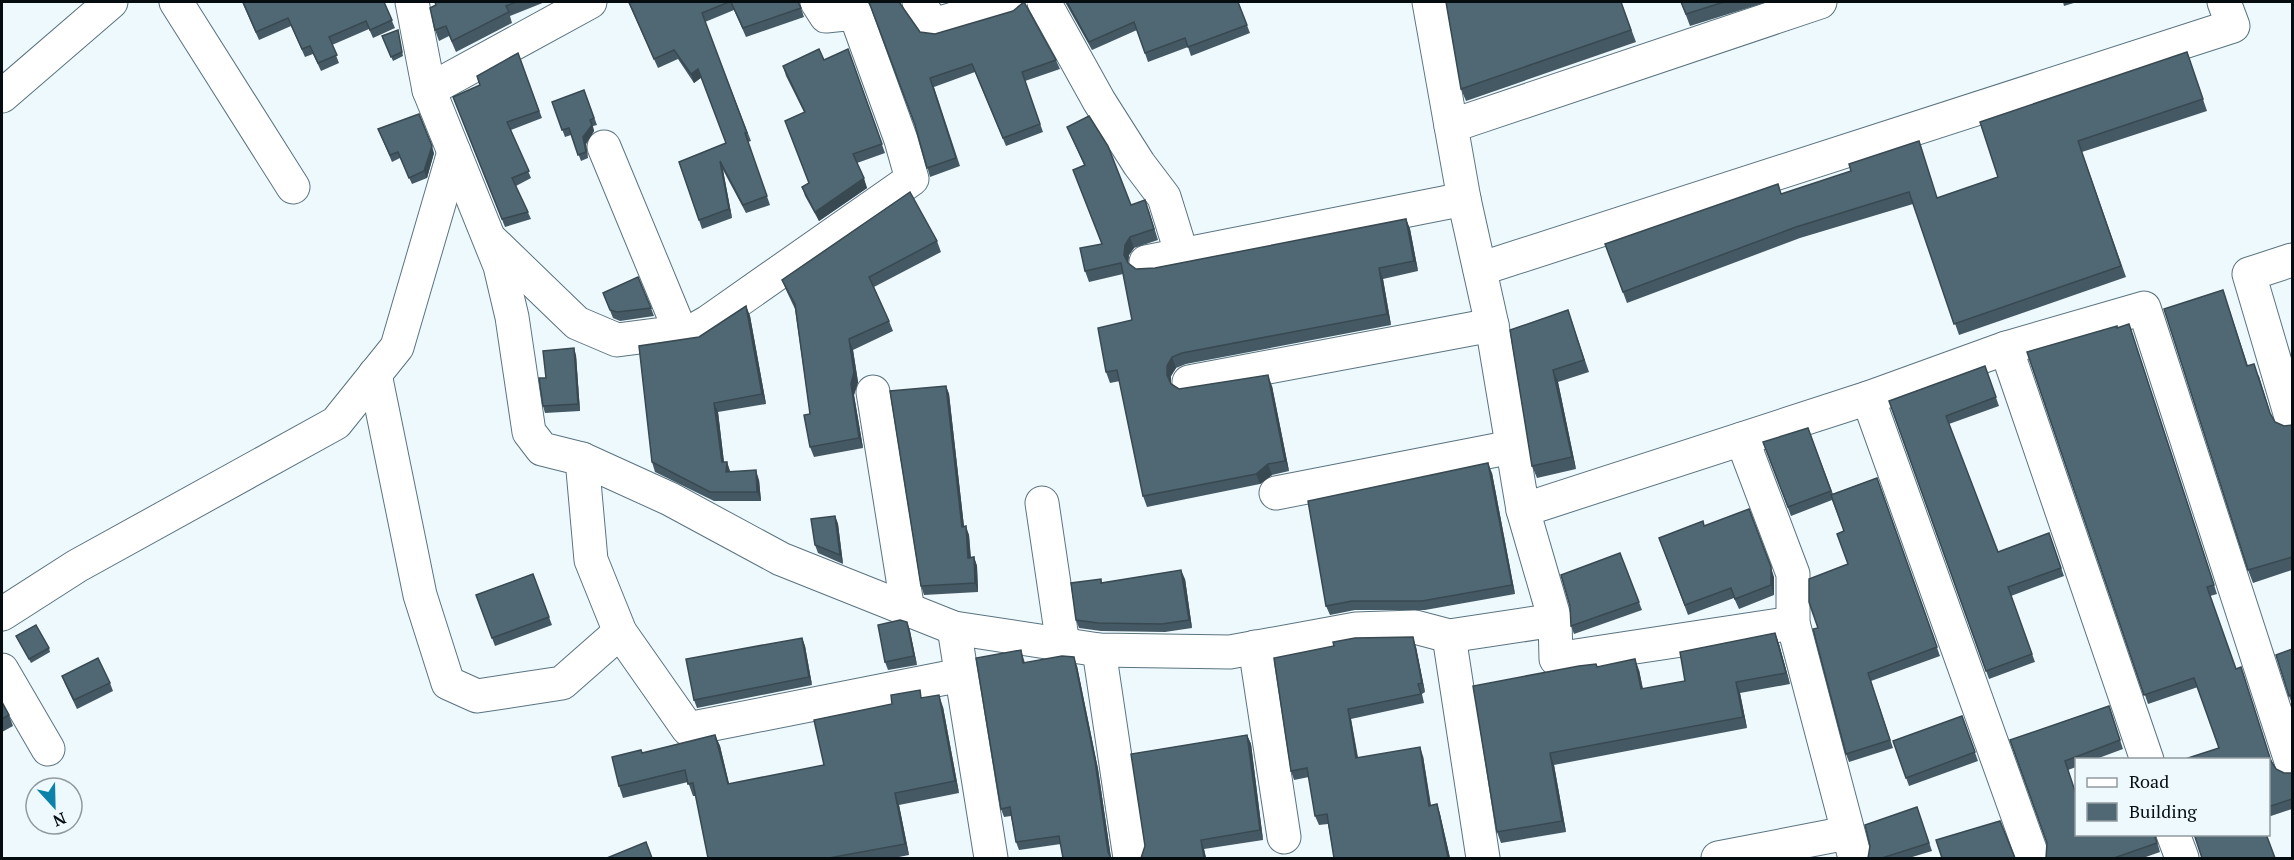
<svg xmlns="http://www.w3.org/2000/svg" width="2294" height="860" font-family="'PT Serif',serif">
  <rect width="100%" height="100%" fill="#eef9fe"/>
  <g fill="none" stroke-linecap="round" stroke-linejoin="round">
    <defs>
      <g id="minor">
        <polyline points="176,2 293,187"/>
        <polyline points="412,2 429,90 500,266 512,317 529,432 542,449 582,459 670,499 781,559 954,628"/>
        <polyline points="919,2 933,25 1011,2"/>
        <polyline points="1044,2 1099,101 1139,164 1164,197 1182,255"/>
        <polyline points="429,90 590,2"/>
        <polyline points="2,96 111,2"/>
        <polyline points="1451,126 1820,2"/>
        <polyline points="604,147 681,333"/>
        <polyline points="492,241 577,323 617,340 694,330 708,322 912,179 901,140 855,13 826,16 817,2"/>
        <polyline points="2292,260 2249,274 2292,420"/>
        <polyline points="1146,262 1464,199"/>
        <polyline points="1480,269 2233,26 2224,2"/>
        <polyline points="2006,348 2147,760"/>
        <polyline points="375,374 420,595 448,683 477,696 562,683 620,632"/>
        <polyline points="1189,382 1492,325"/>
        <polyline points="873,392 908,611"/>
        <polyline points="1868,398 2033,858"/>
        <polyline points="1742,439 1793,574 1793,623 1855,858"/>
        <polyline points="582,459 591,560 620,632 688,729 961,675"/>
        <polyline points="1276,493 1512,447"/>
        <polyline points="1042,503 1063,645"/>
        <polyline points="1523,510 1868,398 2006,348 2144,308 2292,764"/>
        <polyline points="2,614 77,566 336,423 397,347 454,152"/>
        <polyline points="1555,620 1556,659 1793,623"/>
        <polyline points="1449,636 1483,858"/>
        <polyline points="1255,647 1284,837"/>
        <polyline points="1099,650 1130,858"/>
        <polyline points="2,670 48,749"/>
        <polyline points="2173,834 2182,858"/>
        <polyline points="991,858 954,628 1099,650 1230,652 1356,629 1415,627 1449,636 1555,620 1523,510 1492,325 1464,199 1429,2"/>
        <polyline points="1718,858 1847,833"/>
      </g>
    </defs>
    <use href="#minor" stroke="#5a737f" stroke-width="35"/>
    <use href="#minor" stroke="#fff" stroke-width="33"/>
  </g>
  <g fill="#455964">
    <polygon points="242,2 384,2 395,28 373,38 369,29 332,45 339,63 321,71 313,54 305,57 291,26 259,40"/>
    <polygon points="434,2 545,2 510,16 512,23 456,52 449,36 439,41 435,30 436,5"/>
    <polygon points="628,2 799,2 804,17 746,37 734,10 705,22 751,141 748,142 770,205 746,213 723,170 732,218 702,229 679,162 726,143 702,77 694,83 678,59 658,68"/>
    <polygon points="1065,2 1238,2 1250,33 1191,56 1188,47 1148,62 1137,30 1092,50"/>
    <polygon points="1621,2 1636,42 1466,101 1461,89"/>
    <polygon points="1681,2 1767,2 1690,26"/>
    <polygon points="2063,2 2077,2 2064,6"/>
    <polygon points="900,3 920,32 1056,60 1060,69 1025,81 1043,132 1006,146 975,72 934,87 960,166 930,177 916,126"/>
    <polygon points="398,30 403,56 393,61 382,36"/>
    <polygon points="848,49 885,153 857,163 867,188 819,221 805,196 802,187 809,183 804,112 786,76 783,66 824,60"/>
    <polygon points="2187,52 2207,111 2082,152 2126,277 1959,335 1913,204 1800,238 1627,303 1605,244 1781,194 1851,171 1938,198 1998,177"/>
    <polygon points="518,53 542,118 511,130 531,178 516,186 531,219 505,227 453,97 480,85"/>
    <polygon points="584,90 597,125 593,126 594,131 586,144 588,158 581,161 571,135 565,137 552,102"/>
    <polygon points="1067,127 1131,205 1149,211 1158,240 1134,248 1129,255 1128,263 1136,269 1155,268 1406,219 1410,229 1418,271 1383,279 1391,325 1186,364 1176,368 1171,376 1171,383 1179,389 1272,386 1289,471 1272,475 1260,484 1147,507 1143,496 1120,381 1110,383 1106,372 1132,320 1123,274 1089,282 1085,271 1102,244 1084,165"/>
    <polygon points="378,129 434,153 427,178 412,184 400,158 392,162"/>
    <polygon points="937,241 941,252 874,287 889,321 893,331 853,350 858,382 854,395 863,448 814,457 810,447 810,414 795,309 786,290 782,280"/>
    <polygon points="2223,290 2248,366 2259,376 2271,415 2275,422 2284,426 2292,425 2292,570 2253,583 2248,570"/>
    <polygon points="603,293 651,308 654,316 620,321 613,318"/>
    <polygon points="746,306 750,316 766,404 718,412 724,462 727,462 730,472 759,480 761,501 714,501 655,472 652,462 699,337"/>
    <polygon points="1572,322 1589,372 1558,382 1576,469 1537,478 1532,466 1510,330"/>
    <polygon points="2132,333 2217,594 2210,596 2236,669 2272,762 2276,769 2284,773 2292,773 2292,809 2268,817 2268,759 2219,748 2198,687 2148,704 2027,352"/>
    <polygon points="576,355 580,411 545,413 543,406 546,378"/>
    <polygon points="1985,366 1999,406 1949,424 1998,552 2049,533 2064,576 2011,596 2035,662 1989,679 1889,401"/>
    <polygon points="946,386 949,394 964,527 969,535 971,557 974,557 977,566 978,592 924,595 921,586"/>
    <polygon points="1808,428 1833,494 1877,478 1940,656 1871,681 1893,748 1849,762 1846,754 1818,628 1848,564 1844,531 1832,500 1791,516 1763,442"/>
    <polygon points="1492,473 1515,594 1425,610 1355,610 1330,615 1326,606"/>
    <polygon points="835,516 838,524 843,564 818,553 815,545"/>
    <polygon points="1704,526 1774,577 1774,595 1739,609 1734,598 1688,615 1659,538"/>
    <polygon points="1620,553 1642,610 1574,634 1571,626"/>
    <polygon points="533,574 552,625 495,646 476,595"/>
    <polygon points="1101,579 1102,583 1185,579 1192,628 1165,632 1101,631 1079,628 1076,620"/>
    <polygon points="907,622 910,631 917,665 888,670 885,662"/>
    <polygon points="1775,633 1779,644 1790,684 1740,693 1747,728 1554,765 1566,832 1501,843 1497,832 1597,667 1639,670 1643,689 1685,681"/>
    <polygon points="16,636 49,648 50,652 31,663"/>
    <polygon points="802,638 805,646 812,685 697,708 694,700"/>
    <polygon points="1416,647 1425,692 1422,694 1424,703 1351,719 1358,757 1423,756 1431,805 1437,804 1440,814 1450,858 1334,858 1328,824 1319,825 1315,816 1309,777 1294,780 1291,771 1274,658"/>
    <polygon points="2292,649 2292,704 2289,696"/>
    <polygon points="1021,650 1025,663 1077,666 1098,769 1111,858 1061,844 1019,850 1016,842 1011,816 1004,817 1001,809"/>
    <polygon points="62,676 110,683 113,691 77,709 65,684"/>
    <polygon points="923,698 943,707 959,793 899,805 909,855 894,858 708,858 696,796 693,796 688,782 623,798 619,786 642,753 715,735 720,746 729,784 824,765"/>
    <polygon points="2,702 9,715 13,726 2,732"/>
    <polygon points="2109,706 2123,749 2096,759 2076,759 2076,767 2068,770 2076,834 2155,834 2160,852 2143,858 2046,858 2047,843 2010,740"/>
    <polygon points="1962,716 1978,761 1909,786 1893,741"/>
    <polygon points="1247,735 1251,744 1263,840 1204,849 1206,858 1141,858"/>
    <polygon points="1917,807 1932,851 1909,858 1868,858"/>
  </g>
  <g fill="#384951">
    <polygon points="698,69 702,77 694,83 691,74"/>
    <polygon points="592,125 594,131 586,144 588,158 583,137"/>
    <polygon points="432,146 434,153 427,178 424,171"/>
    <polygon points="720,161 723,170 732,218 729,209"/>
    <polygon points="864,178 867,188 819,221 815,212"/>
    <polygon points="1406,219 1410,229 1418,271 1414,261"/>
    <polygon points="1130,237 1134,248 1129,255 1128,266 1124,255 1125,245"/>
    <polygon points="1379,268 1383,279 1391,325 1387,314"/>
    <polygon points="746,306 750,316 766,404 762,394"/>
    <polygon points="849,339 853,350 858,382 854,395 863,448 859,438 851,384"/>
    <polygon points="574,348 576,355 580,411 578,404"/>
    <polygon points="1172,357 1176,368 1171,376 1171,386 1167,375 1167,366"/>
    <polygon points="1553,370 1558,382 1576,469 1572,457"/>
    <polygon points="1268,375 1272,386 1289,471 1285,461"/>
    <polygon points="946,386 949,394 965,535 962,527"/>
    <polygon points="714,403 718,412 725,471 722,462"/>
    <polygon points="727,462 730,471 730,482 726,472"/>
    <polygon points="1488,463 1492,473 1515,594 1512,585"/>
    <polygon points="1268,464 1272,475 1260,484 1256,474"/>
    <polygon points="756,470 759,480 761,501 757,492"/>
    <polygon points="835,516 838,524 843,564 840,555"/>
    <polygon points="966,526 969,535 971,566 968,558"/>
    <polygon points="974,557 977,566 978,592 975,583"/>
    <polygon points="1771,567 1774,577 1774,595 1771,585"/>
    <polygon points="1181,570 1185,579 1192,628 1189,620"/>
    <polygon points="907,622 910,631 917,665 914,656"/>
    <polygon points="1775,633 1779,644 1790,684 1786,673"/>
    <polygon points="1413,637 1416,647 1425,692 1422,683"/>
    <polygon points="802,638 805,646 812,685 809,677"/>
    <polygon points="1074,657 1077,666 1098,769 1111,858 1108,852"/>
    <polygon points="1635,659 1639,670 1645,700 1641,689"/>
    <polygon points="1736,682 1740,693 1747,728 1743,717"/>
    <polygon points="939,695 943,707 959,793 955,781"/>
    <polygon points="1348,709 1351,719 1359,767 1356,758"/>
    <polygon points="715,735 720,746 732,796 728,784"/>
    <polygon points="1247,735 1251,744 1263,840 1260,830"/>
    <polygon points="1420,747 1423,756 1432,815 1429,806"/>
    <polygon points="1550,753 1554,765 1566,832 1562,821"/>
    <polygon points="895,793 899,805 909,855 905,844"/>
    <polygon points="1437,804 1440,814 1450,858 1448,858"/>
    <polygon points="1201,840 1204,849 1206,858 1204,858"/>
  </g>
  <g fill="#506874" stroke="#384951" stroke-width="1.5">
    <polygon points="243,2 384,2 392,20 370,30 366,21 329,37 337,55 318,63 310,46 302,49 288,18 256,32"/>
    <polygon points="435,2 516,2 506,6 509,12 452,41 446,26 435,30 430,8 436,5"/>
    <polygon points="629,2 729,2 702,13 747,133 745,133 767,196 743,205 720,161 729,209 699,220 679,162 726,143 698,69 691,74 674,50 654,59"/>
    <polygon points="731,2 798,2 801,8 743,28"/>
    <polygon points="869,2 899,2 920,32 935,34 1013,11 1024,2 1056,60 1022,72 1040,124 1003,138 972,64 930,78 956,158 927,168 915,125"/>
    <polygon points="1067,2 1238,2 1247,25 1188,47 1185,38 1145,53 1134,22 1089,42"/>
    <polygon points="1446,2 1621,2 1631,30 1461,89"/>
    <polygon points="1681,2 1724,2 1686,14"/>
    <polygon points="398,30 402,52 391,57 382,36"/>
    <polygon points="819,49 824,60 848,49 882,144 853,154 864,178 815,212 802,187 809,183 785,121 805,112 783,66"/>
    <polygon points="2187,52 2203,99 2078,141 2121,266 1954,324 1909,192 1796,227 1623,292 1605,244 1778,184 1781,194 1851,171 1849,164 1919,141 1937,198 1998,177 1980,122"/>
    <polygon points="518,53 539,111 507,122 529,171 512,178 528,212 502,219 453,97 480,85 477,76"/>
    <polygon points="584,90 594,118 590,120 592,125 583,137 586,152 578,155 569,128 562,130 552,102"/>
    <polygon points="419,114 432,146 424,171 409,178 398,152 390,155 378,129"/>
    <polygon points="1089,116 1108,146 1131,205 1145,200 1154,229 1130,237 1125,245 1124,255 1128,263 1136,269 1155,268 1406,219 1414,261 1379,268 1387,314 1182,353 1172,357 1167,366 1167,375 1171,384 1179,389 1268,375 1285,461 1268,464 1256,474 1143,496 1117,370 1106,372 1098,328 1132,320 1121,263 1085,271 1080,248 1102,244 1073,170 1085,165 1067,127"/>
    <polygon points="910,192 937,241 869,277 889,321 849,339 854,372 851,384 859,438 810,447 804,415 810,414 795,304 782,280"/>
    <polygon points="638,277 651,308 617,312 610,310 603,293"/>
    <polygon points="2223,290 2247,366 2254,364 2270,413 2275,422 2284,426 2292,425 2292,557 2248,570 2164,309"/>
    <polygon points="746,306 762,394 714,403 722,462 727,462 726,472 756,470 757,492 710,492 652,462 639,346 699,337"/>
    <polygon points="1568,310 1584,360 1553,370 1572,457 1532,466 1510,330"/>
    <polygon points="2129,324 2214,585 2207,587 2236,669 2241,667 2271,761 2276,769 2284,773 2292,773 2292,799 2268,807 2268,759 2185,759 2219,748 2194,678 2144,695 2027,352 2117,326 2117,328"/>
    <polygon points="574,348 578,404 543,406 539,378 546,378 543,351"/>
    <polygon points="1985,366 1996,397 1946,416 1998,552 2049,533 2061,568 2008,587 2032,654 1986,671 1889,401"/>
    <polygon points="946,386 962,527 966,526 968,558 974,557 975,583 921,586 890,391"/>
    <polygon points="1808,428 1831,491 1788,507 1763,442"/>
    <polygon points="1488,463 1512,585 1422,601 1352,601 1326,606 1308,501"/>
    <polygon points="1877,478 1937,647 1868,673 1890,740 1846,754 1813,629 1818,628 1809,602 1809,579 1848,564 1837,534 1844,531 1831,495"/>
    <polygon points="1749,509 1771,567 1771,585 1735,599 1731,588 1685,605 1659,538 1703,521 1704,526"/>
    <polygon points="835,516 840,555 815,545 811,519"/>
    <polygon points="1620,553 1639,602 1571,626 1570,606 1561,575"/>
    <polygon points="1181,570 1189,620 1162,624 1098,623 1076,620 1071,583 1101,579 1101,583"/>
    <polygon points="533,574 549,617 492,638 476,595"/>
    <polygon points="900,620 907,622 914,656 885,662 878,625"/>
    <polygon points="36,625 49,648 29,659 16,636"/>
    <polygon points="1775,633 1786,673 1736,682 1743,717 1550,753 1562,821 1497,832 1473,686 1579,666 1596,664 1597,667 1635,659 1641,689 1685,681 1680,652"/>
    <polygon points="1413,637 1422,683 1418,684 1421,694 1348,709 1356,758 1420,747 1429,806 1437,804 1448,858 1334,858 1327,814 1315,816 1307,768 1291,771 1274,658 1334,646 1333,642 1355,638"/>
    <polygon points="802,638 809,677 694,700 686,659"/>
    <polygon points="2292,649 2292,694 2289,696 2276,655"/>
    <polygon points="1021,650 1023,663 1062,656 1074,657 1095,761 1108,852 1111,858 1063,858 1059,836 1016,842 1010,807 1001,809 976,658"/>
    <polygon points="98,658 110,683 74,700 62,676"/>
    <polygon points="920,690 921,698 939,695 955,781 895,793 905,844 829,858 708,858 693,783 688,784 685,770 619,786 612,757 641,750 642,753 715,735 728,784 824,765 814,720 892,704 891,695"/>
    <polygon points="2,702 9,715 2,719"/>
    <polygon points="2109,706 2120,740 2065,761 2076,794 2076,834 2154,834 2157,843 2114,858 2046,858 2047,843 2010,740"/>
    <polygon points="1962,716 1975,752 1906,778 1893,741"/>
    <polygon points="1247,735 1260,830 1201,840 1204,858 1141,858 1145,846 1131,754"/>
    <polygon points="1917,807 1929,843 1882,858 1868,858 1870,846 1865,825"/>
    <polygon points="2000,821 2015,858 1942,858 1936,840"/>
    <polygon points="2194,834 2266,834 2275,858 2202,858"/>
    <polygon points="646,842 652,858 607,858"/>
  </g>
  <rect width="2294" height="860" fill="none" stroke="#050d11" stroke-width="6"/>
  <rect x="2075" y="758" width="195" height="78" fill="#eef9fe" stroke="#919b9f" stroke-width="1.5"/>
  <rect x="2087" y="778" width="30" height="9" fill="#ffffff" stroke="#919b9f" stroke-width="1.5"/>
  <text x="2129" y="788" font-size="18" fill="#050d11">Road</text>
  <rect x="2087" y="803" width="30" height="18" fill="#506874" stroke="#919b9f" stroke-width="1.5"/>
  <text x="2129" y="818" font-size="18" fill="#050d11">Building</text>
  <g transform="translate(54 806) rotate(158)"><circle r="28" fill="#eef9fe" stroke="#919b9f" stroke-width="1.5"/>
  <path d="M0-4.5L10 22L0 15L-10 22Z" fill="#0c82a8"/>
  <text y="-9" font-size="16" font-weight="bold" text-anchor="middle" fill="#050d11">N</text>
  </g>
</svg>
